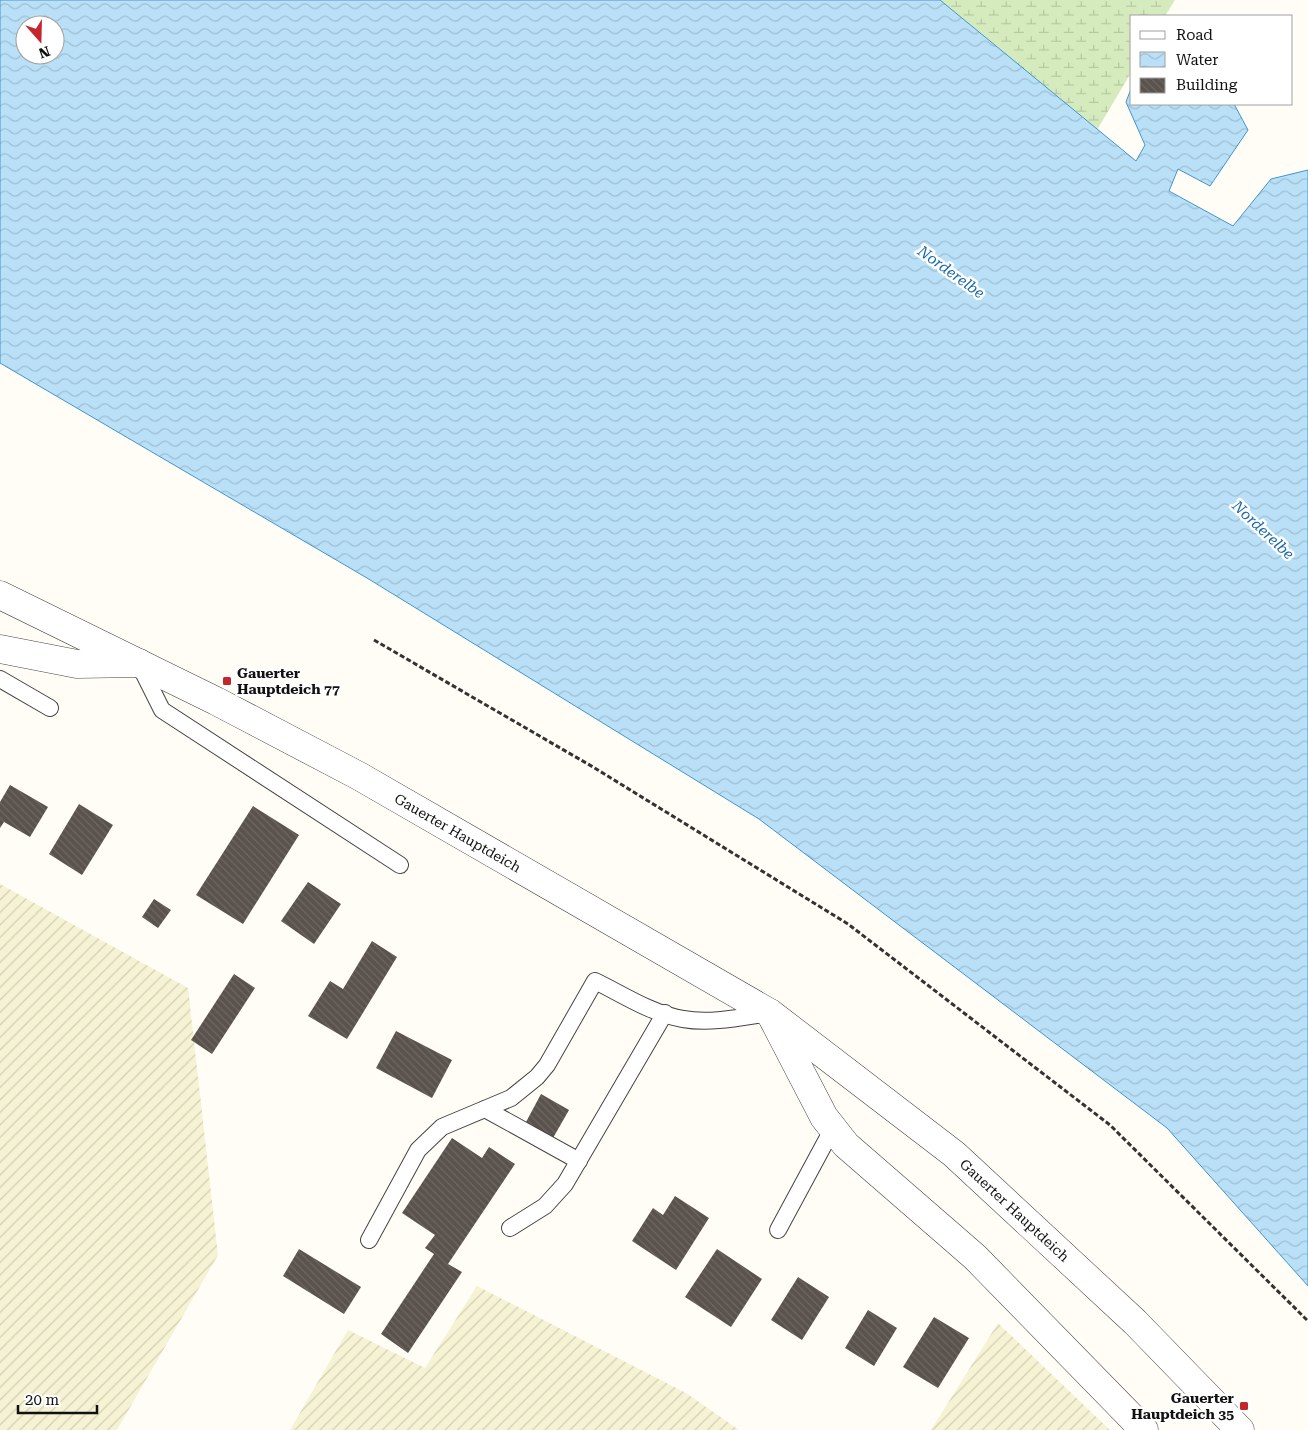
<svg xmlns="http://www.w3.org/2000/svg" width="1308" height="1430" font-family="'Roboto Serif',serif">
  <defs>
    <pattern id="farmland-furrows" width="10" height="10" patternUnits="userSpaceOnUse" patternTransform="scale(1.25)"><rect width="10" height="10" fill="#f6f3d4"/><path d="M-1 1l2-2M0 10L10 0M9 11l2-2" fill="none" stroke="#d2cfb5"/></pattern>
    <pattern id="wetland-marsh" width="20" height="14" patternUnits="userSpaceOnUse" patternTransform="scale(1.25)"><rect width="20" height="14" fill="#d5ebbd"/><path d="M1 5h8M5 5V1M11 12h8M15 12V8" fill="none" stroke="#b6c8a1"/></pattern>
    <pattern id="water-waves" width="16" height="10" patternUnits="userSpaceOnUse" patternTransform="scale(1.25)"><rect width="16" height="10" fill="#b9e0f7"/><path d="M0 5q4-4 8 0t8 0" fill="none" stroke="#9ebfd3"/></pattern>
    <pattern id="building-back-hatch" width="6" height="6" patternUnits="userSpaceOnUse" patternTransform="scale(1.25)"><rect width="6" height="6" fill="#5a524d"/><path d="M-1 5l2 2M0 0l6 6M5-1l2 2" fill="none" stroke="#6d6662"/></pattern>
  </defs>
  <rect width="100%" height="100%" fill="#fffdf5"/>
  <g fill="url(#farmland-furrows)">
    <polygon points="0,884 188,988 218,1255 117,1430 0,1430"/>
    <polygon points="477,1286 686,1393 739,1430 290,1430 348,1330 425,1368"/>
    <polygon points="998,1323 1110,1430 931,1430"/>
  </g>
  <polygon fill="url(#wetland-marsh)" points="940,0 1175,0 1165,16 1132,16 1132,71 1097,130"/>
  <path fill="url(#water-waves)" stroke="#3f96cf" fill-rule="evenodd" d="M 0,0 L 940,0 L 1136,161 L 1145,145 L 1126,102 L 1132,86 L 1132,104 L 1234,104 L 1248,130 L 1210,186 L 1178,169 L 1169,191 L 1233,226 L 1271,179 L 1308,170 L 1308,1286 L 1167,1128 L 759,819 L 367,578 L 0,363 ZM 25,25 L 55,25 L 55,55 L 25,55 Z"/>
  <g fill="url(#building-back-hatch)">
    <polygon points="10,785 48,807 30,837 4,822 0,828 0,802"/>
    <polygon points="79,804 113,825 82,875 49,854"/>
    <polygon points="253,806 299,835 243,924 196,895"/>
    <polygon points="308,882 341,904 314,944 281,921"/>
    <polygon points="154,899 171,910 158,928 142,917"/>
    <polygon points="372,941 397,957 347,1039 308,1016 330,981 343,989"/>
    <polygon points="234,974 255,988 212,1054 191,1040"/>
    <polygon points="396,1031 452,1060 432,1098 376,1068"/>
    <polygon points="541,1094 569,1110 553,1138 526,1122"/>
    <polygon points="452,1138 482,1158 489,1147 515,1164 448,1264 462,1272 408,1353 381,1334 434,1254 425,1248 435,1235 402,1213"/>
    <polygon points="675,1196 709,1218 676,1270 632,1241 653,1208 663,1215"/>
    <polygon points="299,1249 361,1287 344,1314 283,1276"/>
    <polygon points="717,1249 762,1279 731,1327 685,1297"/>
    <polygon points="798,1277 829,1297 802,1340 771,1320"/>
    <polygon points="868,1310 897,1328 874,1366 845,1348"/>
    <polygon points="934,1317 969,1338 938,1388 903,1367"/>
  </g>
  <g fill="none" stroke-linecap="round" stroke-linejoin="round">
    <defs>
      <g id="service">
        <polyline points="139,664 162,710 400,865"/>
        <polyline points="0,679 50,708"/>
        <polyline points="485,1109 579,1161"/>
        <polyline points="510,1228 545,1206 565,1184 665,1013"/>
        <polyline points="778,1230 833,1128"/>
        <path d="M 369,1240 L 418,1150 L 442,1127 L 511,1098 L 537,1077 L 547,1065 L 595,981 C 622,994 652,1014 683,1019 C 711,1024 742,1017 770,1013"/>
      </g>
      <g id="minor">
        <polyline points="0,649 77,664 139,663"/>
        <polyline points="770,1013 824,1117 846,1145 975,1257 1144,1430"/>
      </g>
      <g id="tertiary">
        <path id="s1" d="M 0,595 L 216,701 L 359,776 L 770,1013 L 954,1154 L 1135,1322 L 1240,1430"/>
      </g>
    </defs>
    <use href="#service" stroke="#444" stroke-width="18"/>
    <use href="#minor" stroke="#444" stroke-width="29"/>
    <use href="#tertiary" stroke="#444" stroke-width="29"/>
    <polyline stroke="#333" stroke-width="3" stroke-dasharray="5 2.5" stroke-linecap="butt" points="374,640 593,767 848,924 1110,1125 1308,1321"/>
    <use href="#service" stroke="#fff" stroke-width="16"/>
    <use href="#minor" stroke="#fff" stroke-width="28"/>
    <use href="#tertiary" stroke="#fff" stroke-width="28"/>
  </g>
  <g fill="#c4262e" stroke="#fff" stroke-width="2">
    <rect x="222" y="676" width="10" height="10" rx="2.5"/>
    <rect x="1239" y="1401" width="10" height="10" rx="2.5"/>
  </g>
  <g text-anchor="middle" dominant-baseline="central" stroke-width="5" stroke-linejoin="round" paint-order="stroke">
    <g font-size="14" font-weight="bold" fill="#111" stroke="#fff" text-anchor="start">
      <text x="237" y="673">Gauerter<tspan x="237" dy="16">Hauptdeich 77</tspan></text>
      <text x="1234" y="1398" text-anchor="end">Gauerter<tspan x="1234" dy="16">Hauptdeich 35</tspan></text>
    </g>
    <g font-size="14" fill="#111" stroke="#fff">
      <text stroke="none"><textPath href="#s1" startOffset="516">Gauerter Hauptdeich</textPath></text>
      <text stroke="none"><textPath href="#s1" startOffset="1191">Gauerter Hauptdeich</textPath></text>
    </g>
    <g font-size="15" font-style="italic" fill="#1768a6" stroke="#fff">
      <text transform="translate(951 272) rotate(36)">Norderelbe</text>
      <text transform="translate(1263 530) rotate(43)">Norderelbe</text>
    </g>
  </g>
  <rect x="1130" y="15" width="162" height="90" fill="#ffffff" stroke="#a0a0a0"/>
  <rect x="1140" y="31" width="25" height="8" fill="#ffffff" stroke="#a0a0a0"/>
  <text x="1176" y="40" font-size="15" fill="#111111">Road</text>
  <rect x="1140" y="52" width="25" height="15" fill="url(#water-waves)" stroke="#a0a0a0"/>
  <text x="1176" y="65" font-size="15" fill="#111111">Water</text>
  <rect x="1140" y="78" width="25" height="15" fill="url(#building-back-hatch)" stroke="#a0a0a0"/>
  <text x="1176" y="90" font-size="15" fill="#111111">Building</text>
  <g transform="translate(40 40) rotate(160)"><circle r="24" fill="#ffffff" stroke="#a0a0a0"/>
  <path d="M0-4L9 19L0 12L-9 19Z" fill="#c4262e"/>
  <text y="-8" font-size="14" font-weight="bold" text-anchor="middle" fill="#111111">N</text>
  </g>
  <path d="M18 1405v8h79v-8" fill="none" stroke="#111111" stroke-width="2.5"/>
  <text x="25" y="1405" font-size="15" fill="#111111" stroke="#ffffff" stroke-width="4" paint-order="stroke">20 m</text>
</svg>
